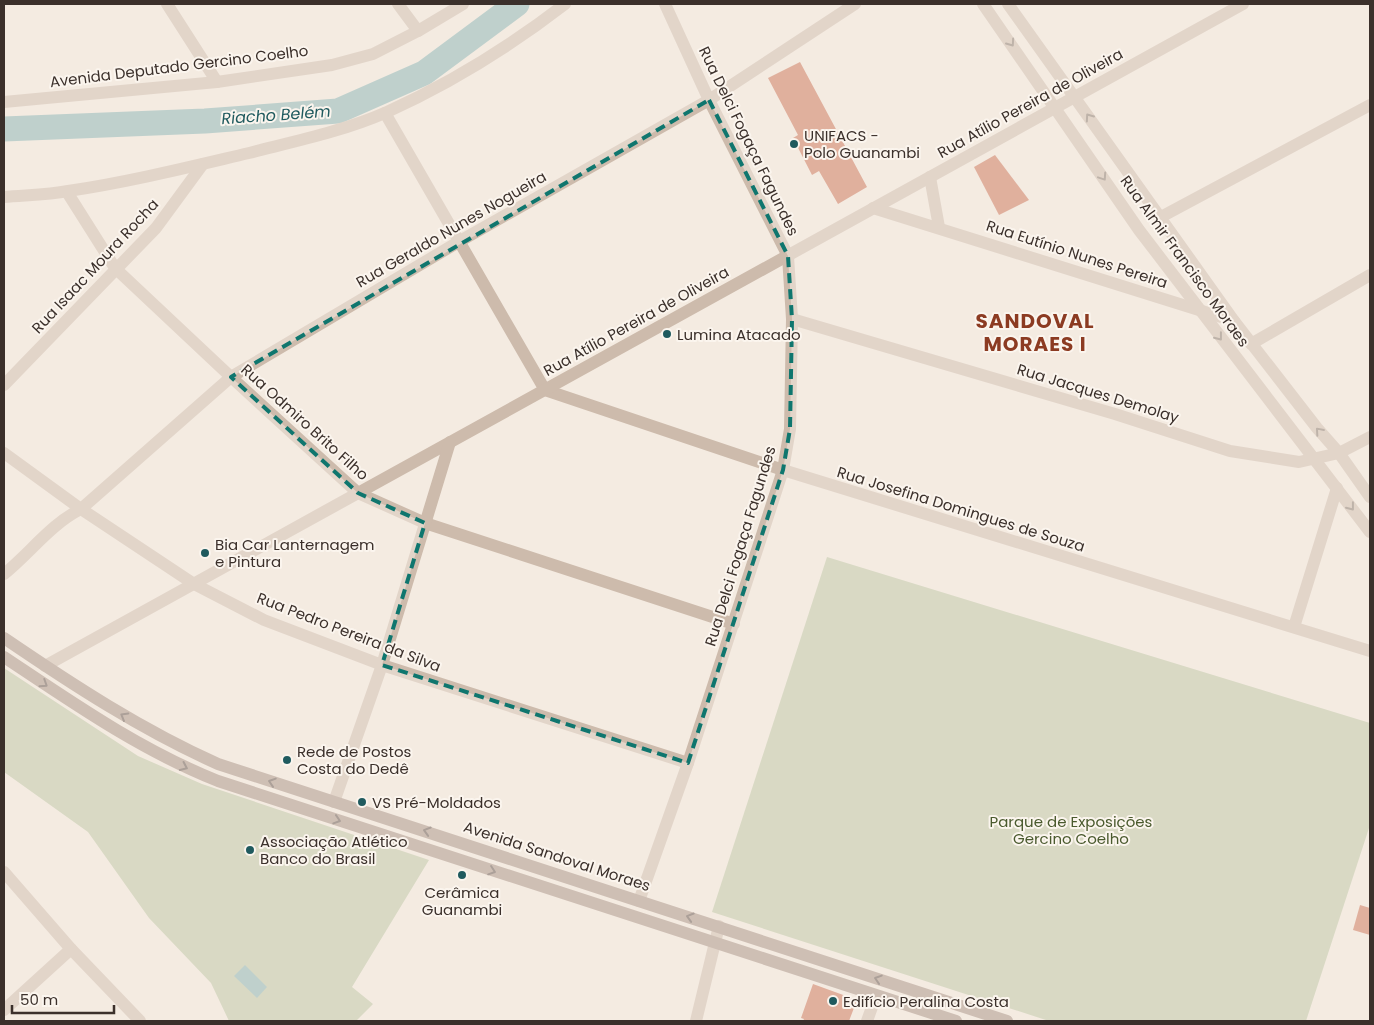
<svg xmlns="http://www.w3.org/2000/svg" width="1374" height="1025" font-family="Poppins,sans-serif">
  <rect width="100%" height="100%" fill="#f4ebe1"/>
  <g fill="#b8c4a0">
    <polygon points="827,557 1370,723 1370,825 1306,1021 1049,1021 712,912"/>
    <polygon points="4,668 138,756 202,784 429,860 352,987 373,1004 356,1021 229,1021 211,983 149,918 88,832 4,772"/>
  </g>
  <polygon fill="#7fb0b2" points="245,965 267,987 257,998 234,976"/>
  <g fill="none" stroke-linecap="round" stroke-linejoin="round">
    <polyline stroke="#7fb0b2" stroke-width="25" points="4,129 205,121 338,111 424,73 517,4"/>
  </g>
  <g fill="#c8694b">
    <polygon points="800,62 867,187 838,204 819,171 812,175 793,138 798,135 768,78"/>
    <polygon points="995,155 1029,200 999,215 974,167"/>
    <polygon points="1360,905 1370,908 1370,935 1353,930"/>
    <polygon points="813,984 857,1000 849,1021 803,1021 804,1019 801,1018"/>
  </g>
  <g fill="none" stroke-linecap="round" stroke-linejoin="round">
    <g stroke="#cdbbac" stroke-width="12">
      <polyline points="167,4 217,82"/>
      <polyline points="398,4 418,31"/>
      <polyline points="983,4 1139,230 1370,532"/>
      <polyline points="1008,4 1234,321 1317,428 1339,453 1370,497"/>
      <polyline points="4,102 217,82 332,65 373,54 418,31 463,4"/>
      <polyline points="385,113 545,390 783,470 1370,651"/>
      <polyline points="930,177 939,227"/>
      <polyline points="67,192 115,268 231,377 358,493 425,523 734,624"/>
      <path d="M 4,197 C 25,195 47,195 68,191 C 129,182 189,167 249,153 C 296,141 344,131 387,112 C 453,82 508,48 565,4"/>
      <polyline points="873,208 1234,321"/>
      <polyline points="1159,218 1370,105"/>
      <polyline points="792,319 1115,414 1230,451 1299,462 1339,453 1370,437"/>
      <polyline points="1251,344 1370,275"/>
      <polyline points="4,385 156,228 203,164"/>
      <polyline points="4,453 81,509 194,584 264,620 382,665 688,763"/>
      <path d="M 4,574 C 30,553 51,524 81,509 L 231,377 L 460,241 L 709,100 L 855,4"/>
      <polyline points="1294,627 1337,488"/>
      <polyline points="45,666 1243,4"/>
      <polyline points="334,802 382,665 450,442"/>
      <polyline points="4,872 71,949 140,1021"/>
      <polyline points="639,901 688,763 783,470 790,429 792,319 788,256 709,100 665,4"/>
      <polyline points="4,1010 71,949"/>
      <polyline points="696,1021 719,926"/>
      <polyline points="867,1021 876,996"/>
    </g>
    <g stroke="#a18a7d" stroke-width="12">
      <path d="M 4,638 C 73,685 142,730 218,764 L 1007,1021"/>
      <path d="M 4,657 C 73,703 140,750 218,781 L 956,1021"/>
    </g>
  </g>
  <defs><path id="oneway-chevron" d="M-2-3.5L2.5 0L-2 3.5" fill="none" stroke-width="1.6" stroke-linecap="round" stroke-linejoin="round" transform="scale(1.25)"/></defs>
  <g stroke="#7d6f65">
    <use href="#oneway-chevron" transform="translate(1011 43) rotate(55)"/>
    <use href="#oneway-chevron" transform="translate(1089 117) rotate(-125)"/>
    <use href="#oneway-chevron" transform="translate(1103 177) rotate(56)"/>
    <use href="#oneway-chevron" transform="translate(1219 337) rotate(52)"/>
    <use href="#oneway-chevron" transform="translate(1319 431) rotate(-131)"/>
    <use href="#oneway-chevron" transform="translate(1351 507) rotate(52)"/>
  </g>
  <g stroke="#544640">
    <use href="#oneway-chevron" transform="translate(44 684) rotate(33)"/>
    <use href="#oneway-chevron" transform="translate(124 716) rotate(-150)"/>
    <use href="#oneway-chevron" transform="translate(184 767) rotate(25)"/>
    <use href="#oneway-chevron" transform="translate(272 782) rotate(-162)"/>
    <use href="#oneway-chevron" transform="translate(337 820) rotate(18)"/>
    <use href="#oneway-chevron" transform="translate(427 831) rotate(-163)"/>
    <use href="#oneway-chevron" transform="translate(492 871) rotate(19)"/>
    <use href="#oneway-chevron" transform="translate(690 917) rotate(-163)"/>
    <use href="#oneway-chevron" transform="translate(878 979) rotate(-162)"/>
  </g>
  <path d="M0 0H1374V1025H0ZM 709,100 L 788,256 L 792,319 L 790,429 L 783,470 L 688,763 L 382,665 L 425,523 L 358,493 L 231,377 Z" fill="#f4ebe1" fill-opacity=".55" fill-rule="evenodd"/>
  <path fill="none" stroke="#0f766e" stroke-width="4" stroke-dasharray="10 6" stroke-linejoin="round" d="M 709,100 L 788,256 L 792,319 L 790,429 L 783,470 L 688,763 L 382,665 L 425,523 L 358,493 L 231,377 Z"/>
  <g fill="#1f5a5e" stroke="#fbf5ee" stroke-width="2">
    <circle cx="794" cy="144" r="5"/>
    <circle cx="667" cy="334" r="5"/>
    <circle cx="205" cy="553" r="5"/>
    <circle cx="287" cy="760" r="5"/>
    <circle cx="362" cy="802" r="5"/>
    <circle cx="250" cy="850" r="5"/>
    <circle cx="462" cy="875" r="5"/>
    <circle cx="833" cy="1001" r="5"/>
  </g>
  <g text-anchor="middle" dominant-baseline="central" stroke-width="4" stroke-linejoin="round" paint-order="stroke">
    <g font-size="15" fill="#3b302b" stroke="#fbf5ee">
      <text transform="translate(179 66) rotate(-7)">Avenida Deputado Gercino Coelho</text>
      <text transform="translate(1030 103) rotate(-29)">Rua Atílio Pereira de Oliveira</text>
      <text transform="translate(749 141) rotate(64)">Rua Delci Fogaça Fagundes</text>
      <text transform="translate(451 229) rotate(-30)">Rua Geraldo Nunes Nogueira</text>
      <text transform="translate(1077 254) rotate(18)">Rua Eutínio Nunes Pereira</text>
      <text transform="translate(1185 261) rotate(54)">Rua Almir Francisco Moraes</text>
      <text transform="translate(95 266) rotate(-47)">Rua Isaac Moura Rocha</text>
      <text transform="translate(636 321) rotate(-29)">Rua Atílio Pereira de Oliveira</text>
      <text transform="translate(1098 393) rotate(17)">Rua Jacques Demolay</text>
      <text transform="translate(305 422) rotate(42)">Rua Odmiro Brito Filho</text>
      <text transform="translate(961 509) rotate(17)">Rua Josefina Domingues de Souza</text>
      <text transform="translate(740 546) rotate(-73)">Rua Delci Fogaça Fagundes</text>
      <text transform="translate(349 632) rotate(21)">Rua Pedro Pereira da Silva</text>
      <text transform="translate(557 856) rotate(18)">Avenida Sandoval Moraes</text>
    </g>
    <g font-size="15" fill="#3b302b" stroke="#fbf5ee" text-anchor="start">
      <text x="804" y="135">UNIFACS -<tspan x="804" dy="17">Polo Guanambi</tspan></text>
      <text x="677" y="334">Lumina Atacado</text>
      <text x="215" y="544">Bia Car Lanternagem<tspan x="215" dy="17">e Pintura</tspan></text>
      <text x="297" y="751">Rede de Postos<tspan x="297" dy="17">Costa do Dedê</tspan></text>
      <text x="372" y="802">VS Pré-Moldados</text>
      <text x="260" y="841">Associação Atlético<tspan x="260" dy="17">Banco do Brasil</tspan></text>
      <text x="462" y="892" text-anchor="middle">Cerâmica<tspan x="462" dy="17">Guanambi</tspan></text>
      <text x="843" y="1001">Edifício Peralina Costa</text>
    </g>
    <g font-size="15" fill="#4a5a2e" stroke="#fbf5ee">
      <text x="1071" y="821">Parque de Exposições<tspan x="1071" dy="17">Gercino Coelho</tspan></text>
    </g>
    <g font-size="16" font-style="italic" fill="#1f5a5e" stroke="#fbf5ee">
      <text transform="translate(276 115) rotate(-4)">Riacho Belém</text>
    </g>
    <g font-size="20" font-weight="bold" letter-spacing="1" fill="#8c3b22" stroke="#fbf5ee">
      <text x="1035" y="321">SANDOVAL<tspan x="1035" dy="23">MORAES I</tspan></text>
    </g>
  </g>
  <rect width="1374" height="1025" fill="none" stroke="#3b302b" stroke-width="10"/>
  <path d="M12 1005v8h102v-8" fill="none" stroke="#3b302b" stroke-width="2.5"/>
  <text x="20" y="1005" font-size="15" fill="#3b302b" stroke="#fbf5ee" stroke-width="4" paint-order="stroke">50 m</text>
</svg>
